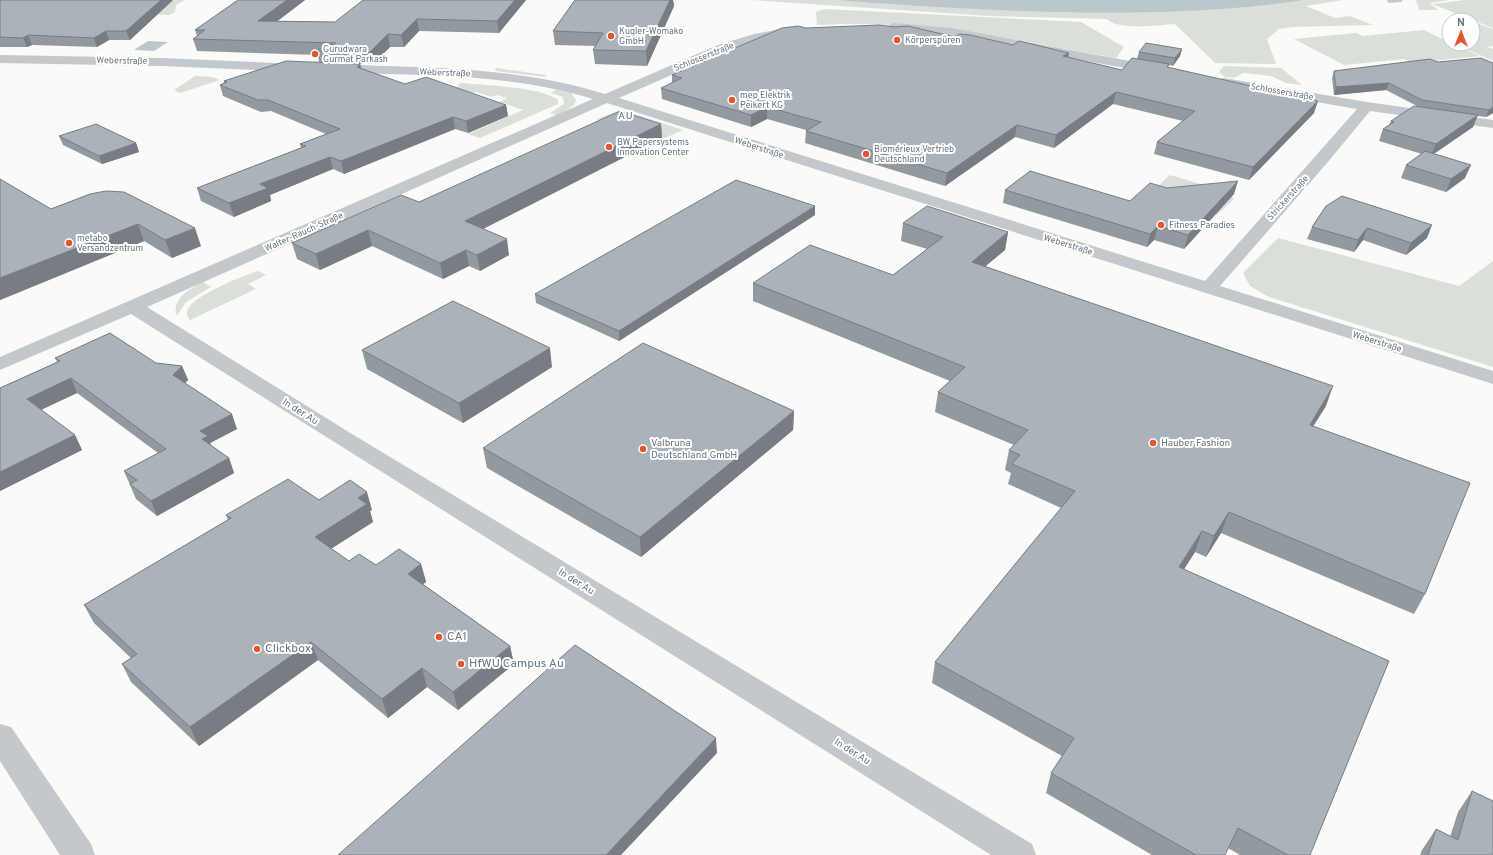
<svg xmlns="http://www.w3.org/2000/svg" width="1493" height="855" font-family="Overpass,sans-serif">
  <rect width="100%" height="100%" fill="#fafaf8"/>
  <g fill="#dadfd7">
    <polygon points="164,0 185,0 176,5 175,12 169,15 129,14"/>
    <path d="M 752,0 L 834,0 L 1011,10 L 1123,13 L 1216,9 L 1305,0 L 1343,0 L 1306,6 L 1335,18 L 1350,16 L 1373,25 L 1292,27 L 1279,29 L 1267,39 L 1276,64 L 1215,63 L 1175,24 C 1159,25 1118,31 1107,19 L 989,16 Z"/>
    <polygon points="1416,0 1449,0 1430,3 1438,10 1419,10"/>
    <polygon points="1465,0 1493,0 1493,28 1432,4"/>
    <path d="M 825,9 L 1081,22 L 1124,47 L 1116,58 C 1015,40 921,19 817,25 L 816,12 Z"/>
    <polygon points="1473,22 1493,29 1493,46 1487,47 1493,49 1493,61 1456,44 1473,44 1473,42 1477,43 1473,41"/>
    <polygon points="1424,30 1449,42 1449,44 1454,44 1480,56 1412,63 1405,59 1344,65 1294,39 1356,33 1363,36"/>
    <polygon points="1224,66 1281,68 1302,85 1286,83 1271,76 1243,73 1234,78 1225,77 1219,72"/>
    <polygon points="496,68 547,75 545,77 495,71"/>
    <polygon points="195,76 212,77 220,80 180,93 174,90"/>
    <path d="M 460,83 C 482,85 543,87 558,100 L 558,104 L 480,138 L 468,134 L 523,110 L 500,102 L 507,98 L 497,95 L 491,97 L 476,92 L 466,96 L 454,92 Z"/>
    <polygon points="557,89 571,93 576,100 574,105 558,116 550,113 564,104 563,97 551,93"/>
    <polygon points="616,112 632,113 683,130 665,138 596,119"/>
    <polygon points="1170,175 1227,192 1234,199 1217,215 1147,196"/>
    <polygon points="1278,238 1459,286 1493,261 1493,367 1269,297 1250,286 1243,273"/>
    <path d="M 257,271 L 266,275 L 248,284 L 256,289 L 190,320 C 189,318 187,317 187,315 C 183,298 244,276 257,271 Z"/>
    <path d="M 203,282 L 211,287 L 186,302 L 178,314 L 176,315 C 173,297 190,289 203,282 Z"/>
  </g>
  <g fill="#bbc7cb">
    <path d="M 834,0 L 1305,0 C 1149,22 990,11 834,0 Z"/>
    <polygon points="148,41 168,42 154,51 134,50"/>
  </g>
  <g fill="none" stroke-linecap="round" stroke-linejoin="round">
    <g fill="#c3c8cc" fill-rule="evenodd">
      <polygon points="1387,0 1403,0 1401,2 1388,3"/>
      <polygon points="893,23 951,28 1157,66 1163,70 1157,74 951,36 889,30 887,27"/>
      <path d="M 793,27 L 799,31 L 797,34 L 756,41 L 726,51 L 619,98 L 1205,281 L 1357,109 L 1224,86 L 1219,85 L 1217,82 L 1219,79 L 1224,78 L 1367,102 L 1493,120 L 1493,128 L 1370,111 L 1327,163 L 1220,286 L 1493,371 L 1493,384 L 607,103 L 147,307 L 352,434 L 1032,844 L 1036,855 L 991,855 L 131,314 L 0,370 L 0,357 L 593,99 C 510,73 419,75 333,73 L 328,72 L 327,69 L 328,66 C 346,62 368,66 386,66 C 460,68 534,72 605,94 L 718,45 L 754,34 Z"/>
      <polygon points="0,55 162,58 299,64 305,68 299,72 162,66 0,63"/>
      <polygon points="0,724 11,727 91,844 95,855 60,855 0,761"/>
    </g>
  </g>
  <g fill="#929a9f">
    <polygon points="0,0 173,0 130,40 109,40 97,47 32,45 27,47 0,47"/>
    <polygon points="238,0 305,0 277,21 335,22 526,0 499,33 419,31 404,47 390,47 373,64 360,64 361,69 405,84 506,105 508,116 468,133 455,129 344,174 333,169 270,195 271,201 234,217 201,201 197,188 301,148 300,144 326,134 271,111 261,112 223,96 220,85 224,83 224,81 319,62 318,55 197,51 193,39 197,36 195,30"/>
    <polygon points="575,0 673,0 674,6 647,66 595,64 593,50 596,46 555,45 553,31"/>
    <polygon points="806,28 955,37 1068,58 1122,70 1137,59 1139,52 1182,49 1180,56 1173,66 1169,65 1168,67 1314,113 1249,180 1154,154 1157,142 1183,121 1113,104 1054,148 1015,137 945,186 805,143 806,131 806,130 767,119 751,127 662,99 661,88 672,83 672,75"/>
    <polygon points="1430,59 1493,113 1486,117 1477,116 1473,127 1434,154 1465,178 1446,192 1401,178 1406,165 1422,154 1379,141 1383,129 1389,125 1391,121 1417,106 1386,90 1334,95 1332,78 1334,71"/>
    <polygon points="661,124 662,138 483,229 509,255 480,271 469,266 443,279 372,246 320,270 297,259 292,243"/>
    <polygon points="59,136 136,143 139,152 102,164 63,145"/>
    <polygon points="0,179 51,209 90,194 201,246 172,258 144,241 0,300"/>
    <polygon points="1167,188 1234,194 1184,249 1154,240 1147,247 1003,203 1005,190 1130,201"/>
    <polygon points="1326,206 1427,238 1406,255 1363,240 1354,252 1307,239 1312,227"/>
    <polygon points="815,215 619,341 536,303 535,294"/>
    <polygon points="903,223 1008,232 1005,250 985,266 1326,406 1313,426 1425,594 1414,614 1221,533 1206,557 1195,552 1184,569 1310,855 1240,855 1228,848 1225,855 1152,855 1046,793 1051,773 1062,756 932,683 935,662 1061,508 1008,484 1011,473 1005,470 1009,450 1014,445 935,412 938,392 950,381 753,301 753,283 893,275 927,249 901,241"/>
    <polygon points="362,350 552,367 463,423 367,369"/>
    <polygon points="55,358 156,363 182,366 188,380 185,383 237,429 210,443 211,446 229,458 234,473 157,516 136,499 124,471 158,453 77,393 41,410 75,435 82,450 0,491 0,388 57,362"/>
    <polygon points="794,411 793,430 641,557 487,468 483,448"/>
    <polygon points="319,500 372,510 370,511 373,522 331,549 349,561 376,565 421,564 426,582 423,584 510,646 514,664 458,710 427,687 388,718 318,660 199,746 131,682 122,664 131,658 94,623 84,605 228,520 226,515"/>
    <polygon points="1472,791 1493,855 1420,855 1422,850 1436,829 1450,837 1458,812"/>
  </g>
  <g fill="#777d82">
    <polygon points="161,0 173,0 130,40 126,31"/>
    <polygon points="287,0 305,0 262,33 258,21"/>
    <polygon points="515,0 526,0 499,33 497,21"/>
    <polygon points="670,0 673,0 674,6 647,66 646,51"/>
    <polygon points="417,19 419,31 404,47 401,35"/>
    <polygon points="106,31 109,40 97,47 94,38"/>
    <polygon points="388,34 390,47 373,64 370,52"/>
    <polygon points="28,35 32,45 27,47 23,38"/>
    <polygon points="1182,49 1180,56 1173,66 1175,58"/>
    <polygon points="1069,53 1067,64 1063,56"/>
    <polygon points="360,64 363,75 357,67"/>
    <polygon points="1389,83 1386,90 1334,95 1336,87"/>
    <polygon points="1116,92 1113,104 1054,148 1056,135"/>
    <polygon points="1318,101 1314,113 1249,180 1253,167"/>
    <polygon points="506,105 508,116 468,133 466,121"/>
    <polygon points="767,107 767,119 751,127 751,115"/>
    <polygon points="1493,107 1493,113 1486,117 1489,110"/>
    <polygon points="1478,115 1473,127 1430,156 1436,144"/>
    <polygon points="453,117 455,129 344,174 341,161"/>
    <polygon points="661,124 662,138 467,237 465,221"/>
    <polygon points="1017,125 1015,137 945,186 947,173"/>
    <polygon points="136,143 139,152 102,164 99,156"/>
    <polygon points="330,157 333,169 270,195 271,201 234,217 229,203 260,184"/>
    <polygon points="1471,165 1465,178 1446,192 1451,179"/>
    <polygon points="1238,181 1234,194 1184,249 1188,235"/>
    <polygon points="815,206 815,215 619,341 619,331"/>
    <polygon points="138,224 144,241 0,300 0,278"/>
    <polygon points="1432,225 1427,238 1406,255 1411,243"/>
    <polygon points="1158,226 1154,240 1147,247 1150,234"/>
    <polygon points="195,228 201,246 172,258 165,240"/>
    <polygon points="1367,228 1363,240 1354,252 1358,240"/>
    <polygon points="368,230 372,246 320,270 316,254"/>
    <polygon points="1008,232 1005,250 969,280 972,262"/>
    <polygon points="507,239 509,255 480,271 477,255"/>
    <polygon points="466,250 469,266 443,279 440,263"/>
    <polygon points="550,348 552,367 463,423 459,403"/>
    <polygon points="182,366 188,380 179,389 173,375"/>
    <polygon points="71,378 77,393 34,413 27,399"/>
    <polygon points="1333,386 1326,406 1302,444 1310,425"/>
    <polygon points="794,411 793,430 641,557 640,537"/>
    <polygon points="232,414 237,429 210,443 213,451 202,439 200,431"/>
    <polygon points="75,435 82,450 0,491 0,472"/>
    <polygon points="229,458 234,473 157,516 151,501"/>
    <polygon points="367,492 372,510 370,511 373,522 321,555 315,537 358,498"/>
    <polygon points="1229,512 1221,533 1206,557 1214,536"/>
    <polygon points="1202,531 1195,552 1172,588 1179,567"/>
    <polygon points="421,564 426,582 413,592 408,574"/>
    <polygon points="311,642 318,660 199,746 190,727"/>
    <polygon points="510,646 514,664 458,710 453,692"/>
    <polygon points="422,668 427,687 388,718 382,699"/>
    <polygon points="716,738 717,753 621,855 606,855"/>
  </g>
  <g fill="#aab3b9" stroke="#777d82">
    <polygon points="0,0 161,0 126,31 106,31 94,38 28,35 23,38 0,37"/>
    <polygon points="238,0 287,0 258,21 335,22 363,0 515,0 497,21 417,19 401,35 388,34 370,52 316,50 336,43 193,39 205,30 195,30"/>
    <polygon points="575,0 670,0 646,51 593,50 603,33 553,31"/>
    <polygon points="879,25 895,27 908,26 955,37 960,34 970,35 1013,45 1019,41 1069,53 1063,56 1122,70 1132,58 1169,64 1167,67 1318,101 1253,167 1157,142 1195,111 1116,92 1056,135 1017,125 947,173 806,131 821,122 767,107 751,115 661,88 682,78 672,75 782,28 798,26 806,28"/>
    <polygon points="1146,43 1182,49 1175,58 1139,52"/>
    <polygon points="1481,58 1493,63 1493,107 1489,110 1422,100 1389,83 1336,87 1334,71 1430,59 1438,62"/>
    <polygon points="286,61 360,64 357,67 405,84 426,77 506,105 466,121 453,117 341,161 330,157 260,184 268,188 229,203 197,188 306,146 300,144 340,129 268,100 258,100 220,85 227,82 224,81"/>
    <polygon points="1414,106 1478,115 1436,144 1383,129 1394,122 1391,121"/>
    <polygon points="620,111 661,124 465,221 507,239 477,255 466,250 440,263 368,230 316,254 292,243 401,195 419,202"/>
    <polygon points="96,124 136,143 99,156 59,136"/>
    <polygon points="1425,151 1471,165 1451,179 1406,165"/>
    <polygon points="1030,171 1130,201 1150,183 1167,188 1238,181 1188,235 1158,226 1150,234 1005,190"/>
    <polygon points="0,179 51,209 90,194 106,191 124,192 195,228 165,240 138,224 0,278"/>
    <polygon points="736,180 815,206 619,331 535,294"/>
    <polygon points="1342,196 1432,225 1411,243 1367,228 1358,240 1312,227 1326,206"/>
    <polygon points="927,206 1008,232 972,262 1333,386 1310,425 1470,483 1425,594 1229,512 1214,536 1202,531 1179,567 1389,661 1310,855 1288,855 1238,828 1225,855 1196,855 1051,773 1074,738 935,662 1075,491 1012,464 1020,455 1009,450 1028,430 938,392 965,367 753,283 810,245 893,275 943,237 903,223"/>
    <polygon points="453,301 550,348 459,403 362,350"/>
    <polygon points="110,333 156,363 182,366 173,375 232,414 200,431 208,436 202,439 229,458 151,501 130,484 137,480 124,471 166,449 71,378 27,399 75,435 0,472 0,388 60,361 55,358"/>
    <polygon points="643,343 794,411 640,537 483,448"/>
    <polygon points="288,479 319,500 350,480 367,492 358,498 367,504 315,537 349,561 359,554 376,565 399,549 421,564 408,574 510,646 453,692 422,668 382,699 311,642 190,727 122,664 137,654 84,605 231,518 226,515"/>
    <polygon points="575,645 716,738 606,855 338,855"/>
    <polygon points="1472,791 1493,801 1493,855 1428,855 1436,829 1458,840"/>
  </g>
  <g fill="#e4572e" stroke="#fff" stroke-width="1.5">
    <circle cx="611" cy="36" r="4"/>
    <circle cx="897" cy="40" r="4"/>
    <circle cx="315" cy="54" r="4"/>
    <circle cx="732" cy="100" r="4"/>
    <circle cx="609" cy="147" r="4"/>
    <circle cx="866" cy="154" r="4"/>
    <circle cx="1161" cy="225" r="4"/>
    <circle cx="69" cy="243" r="4"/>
    <circle cx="1153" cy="443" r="4"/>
    <circle cx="643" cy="449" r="4"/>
    <circle cx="439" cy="637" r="4"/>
    <circle cx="257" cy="649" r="4"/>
    <circle cx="461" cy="664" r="4"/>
  </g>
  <g text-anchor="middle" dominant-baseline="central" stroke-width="4" stroke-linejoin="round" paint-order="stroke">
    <g font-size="9" fill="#657683" stroke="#fff" text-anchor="start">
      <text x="619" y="31">Kugler-Womako<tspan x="619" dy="10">GmbH</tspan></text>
      <text x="905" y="40">Körperspüren</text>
      <text x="323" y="49">Gurudwara<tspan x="323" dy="10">Gurmat Parkash</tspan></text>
      <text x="740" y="95">mep Elektrik<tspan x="740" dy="10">Peikert KG</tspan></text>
      <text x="617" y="142">BW Papersystems<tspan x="617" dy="10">Innovation Center</tspan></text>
      <text x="874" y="149">Biomérieux Vertrieb<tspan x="874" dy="10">Deutschland</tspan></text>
      <text x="1169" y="225">Fitness Paradies</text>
      <text x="77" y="238">metabo<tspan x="77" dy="10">Versandzentrum</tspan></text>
    </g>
    <g font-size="9" fill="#657683" stroke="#fff">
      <text transform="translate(704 57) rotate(-22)">Schlosserstraße</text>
      <text transform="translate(122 61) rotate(1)">Weberstraße</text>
      <text transform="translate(445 73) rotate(2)">Weberstraße</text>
      <text transform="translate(1282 92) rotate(10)">Schlosserstraße</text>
      <text transform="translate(759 148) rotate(18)">Weberstraße</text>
      <text transform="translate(1288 198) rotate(-48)">Strickerstraße</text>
      <text transform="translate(304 232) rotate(-24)">Walter-Rauch-Straße</text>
      <text transform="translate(1068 245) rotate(17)">Weberstraße</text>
      <text transform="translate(1377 342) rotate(17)">Weberstraße</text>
    </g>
    <g font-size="10" letter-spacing="1" fill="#57646e" stroke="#fff">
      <text x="626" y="116">AU</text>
    </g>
    <g font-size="10" fill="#657683" stroke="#fff">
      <text transform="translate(300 412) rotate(32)">In der Au</text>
      <text transform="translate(576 582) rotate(32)">In der Au</text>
      <text transform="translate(852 752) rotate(32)">In der Au</text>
    </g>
    <g font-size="10" fill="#657683" stroke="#fff" text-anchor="start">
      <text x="651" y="443">Valbruna<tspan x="651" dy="12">Deutschland GmbH</tspan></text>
      <text x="1161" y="443">Hauber Fashion</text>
    </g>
    <g font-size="12" fill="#657683" stroke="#fff" text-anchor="start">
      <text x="447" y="637">CA1</text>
      <text x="265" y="649">Clickbox</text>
      <text x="469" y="664">HfWU Campus Au</text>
    </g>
  </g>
  <g transform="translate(1461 32)"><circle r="19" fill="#ffffff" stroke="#c1c8cd"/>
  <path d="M0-3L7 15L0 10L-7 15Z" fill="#e4572e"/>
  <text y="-6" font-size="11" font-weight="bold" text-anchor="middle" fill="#657683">N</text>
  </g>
</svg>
